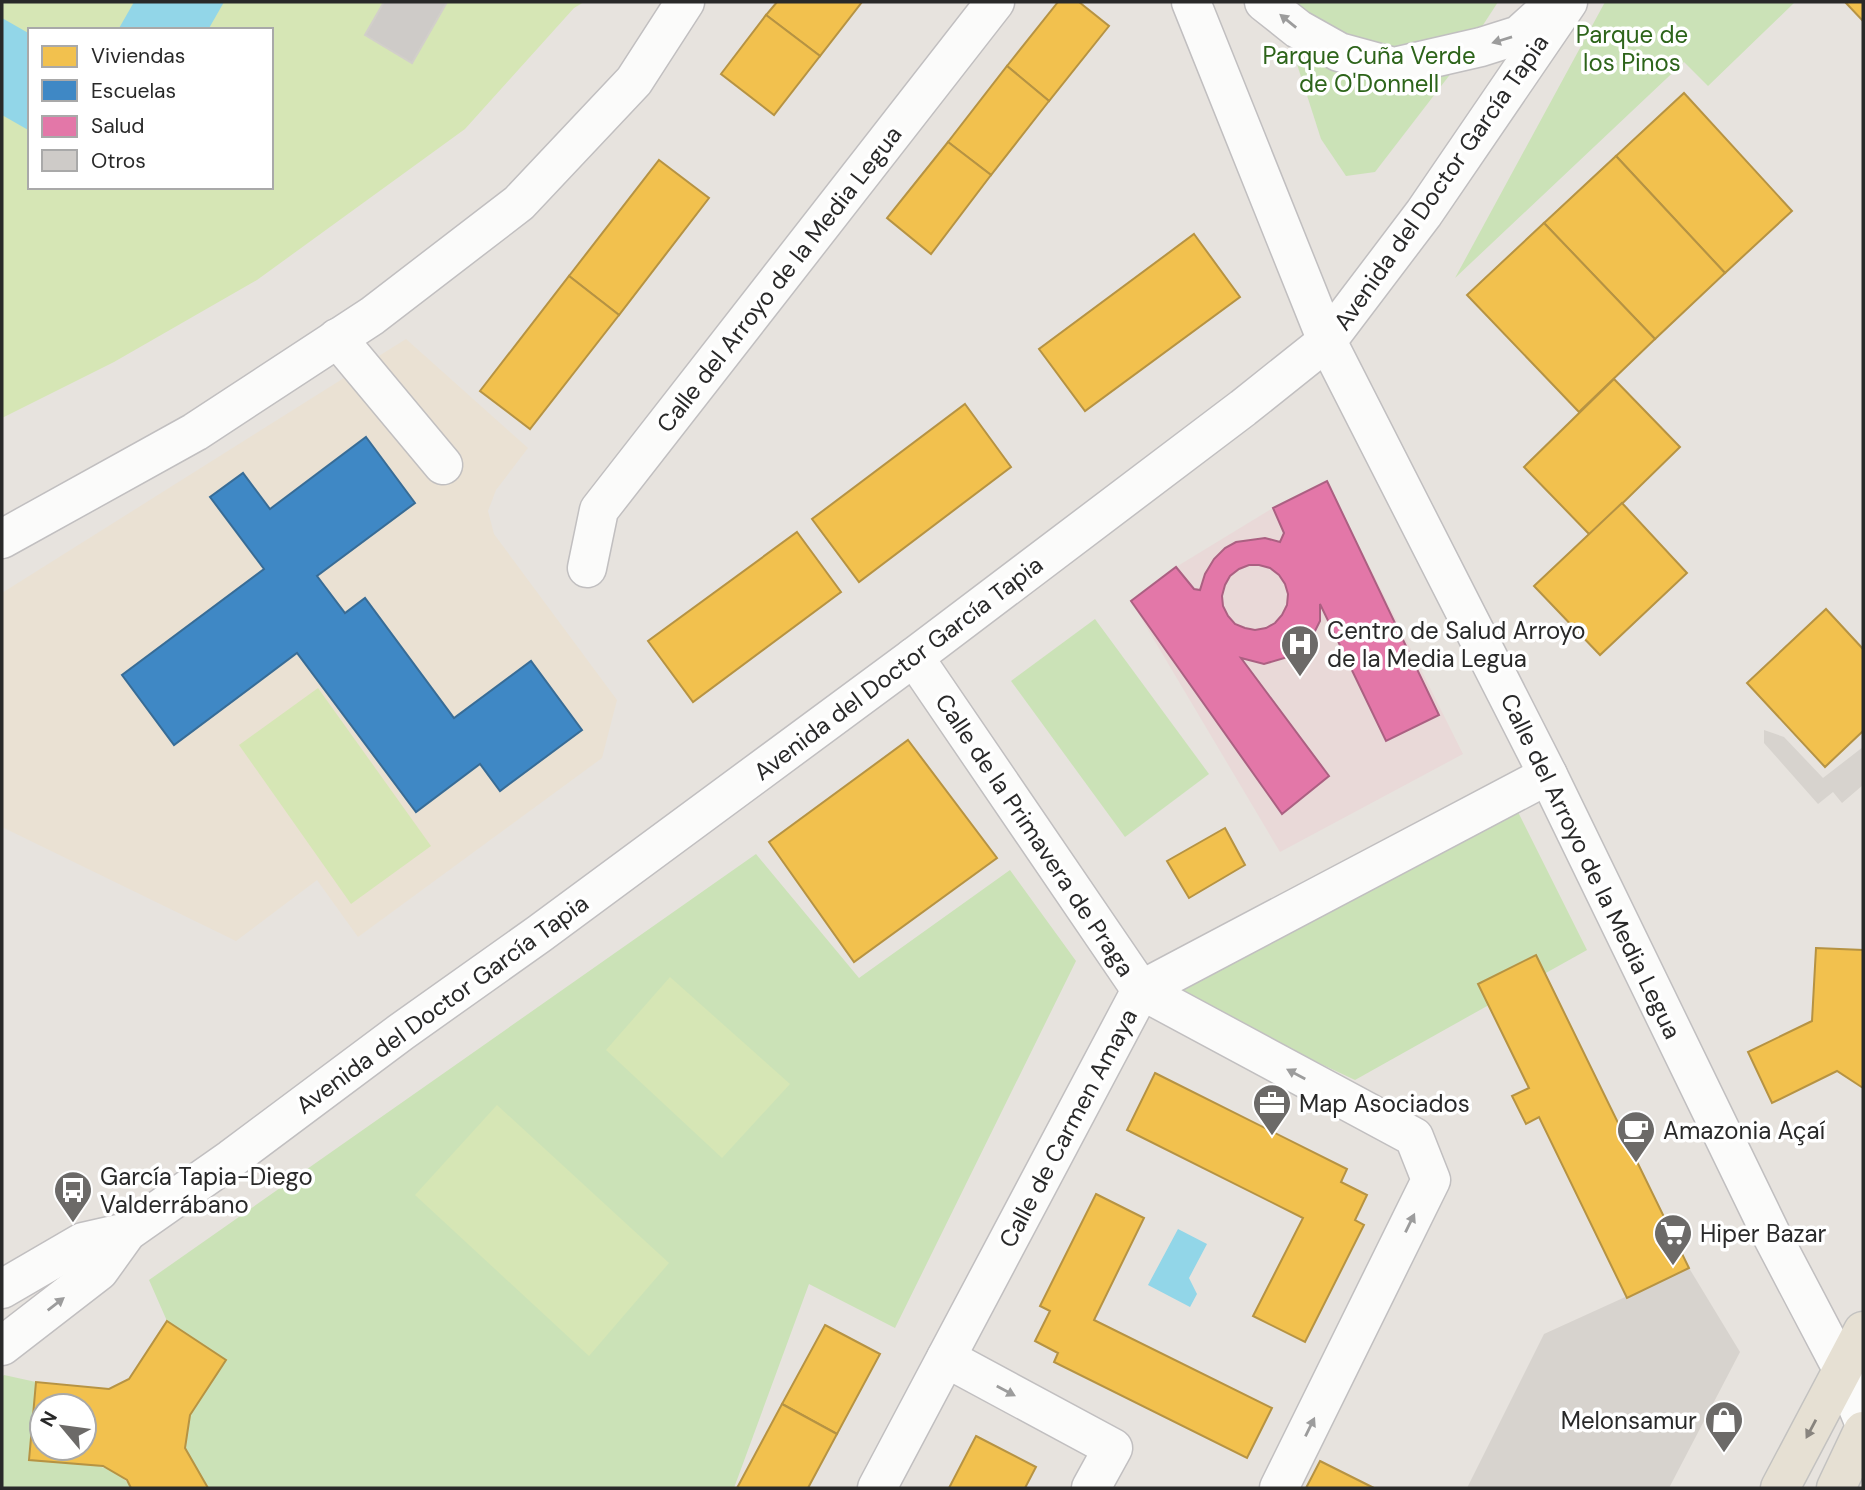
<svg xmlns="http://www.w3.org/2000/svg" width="1865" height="1490" font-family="'DM Sans',sans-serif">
  <rect width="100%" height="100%" fill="#e7e3de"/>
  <polygon fill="#eae1d3" points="406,339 528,448 496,490 488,511 494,534 617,700 602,758 358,937 317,880 236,941 2,827 2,593"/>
  <polygon fill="#e9d9d8" points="1327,481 1463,754 1280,852 1131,601 1176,567 1273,508"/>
  <g fill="#cbe2b7">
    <polygon points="1277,2 1498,2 1455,68 1375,172 1346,176 1321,139"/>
    <polygon points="1605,2 1795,2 1708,86 1684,62 1455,278"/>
    <polygon points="1095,619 1209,774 1125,837 1011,681"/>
    <polygon points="1517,810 1587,950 1355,1080 1170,993"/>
    <polygon points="756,854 859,978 1010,870 1076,961 895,1328 809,1284 734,1488 208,1488 185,1448 190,1415 226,1360 167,1321 149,1280"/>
    <path d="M 4,1375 L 36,1382 L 30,1460 C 60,1462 115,1458 131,1488 L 2,1488 L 2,1377 Z"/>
  </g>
  <g fill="#d6e6b5" fill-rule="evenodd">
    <path d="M 2,2 L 584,2 L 574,8 L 465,129 L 257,280 L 114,362 L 2,418 ZM 30,30 L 271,30 L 271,187 L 30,187 Z"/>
    <polygon points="318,688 431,846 351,904 239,745"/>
    <polygon points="670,977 790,1084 722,1158 606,1050"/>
    <polygon points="497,1105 669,1263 589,1356 415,1195"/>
  </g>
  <g fill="#d7d3ce">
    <polygon points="1764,730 1784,737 1823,778 1863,747 1863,785 1842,803 1833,792 1818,804 1764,743"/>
    <polygon points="1689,1268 1740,1352 1669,1488 1467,1488 1544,1334"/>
  </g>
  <g fill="#92d6e8">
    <polygon points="134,2 224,2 208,30 118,30"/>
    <polygon points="2,18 30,34 30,131 2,115"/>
    <polygon points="1178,1229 1207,1244 1189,1278 1197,1294 1190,1307 1148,1285"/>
  </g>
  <g fill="#f2c14e" stroke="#b69343" stroke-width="2" fill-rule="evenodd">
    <polygon points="777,2 862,2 820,56 766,15"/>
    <polygon points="1058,2 1079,2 1109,26 1049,101 1007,66"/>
    <polygon points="1845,2 1863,2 1863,21"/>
    <polygon points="766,15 820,56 774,115 721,74"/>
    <polygon points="1007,66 1049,101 991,175 948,142"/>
    <polygon points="1684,93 1792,211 1725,273 1616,156"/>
    <polygon points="948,142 991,175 931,254 887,218"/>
    <polygon points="1616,156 1725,273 1655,339 1544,223"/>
    <polygon points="659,160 709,198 619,315 569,276"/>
    <polygon points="1544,223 1655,339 1579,412 1467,295"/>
    <polygon points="1194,234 1240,297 1085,411 1039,349"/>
    <polygon points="569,276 619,315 530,429 480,391"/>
    <polygon points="1614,379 1680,447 1590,535 1524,467"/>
    <polygon points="965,404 1011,467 859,582 812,519"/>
    <polygon points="1622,503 1687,573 1600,655 1534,586"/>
    <polygon points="797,532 841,592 693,702 648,641"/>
    <polygon points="1826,609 1863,649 1863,731 1825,767 1747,683"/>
    <polygon points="908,740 997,858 854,962 769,842"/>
    <polygon points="1225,828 1245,865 1189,898 1167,861"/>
    <polygon points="1816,948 1863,950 1863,1088 1837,1071 1772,1103 1748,1052 1812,1021"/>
    <polygon points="1536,955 1689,1268 1627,1298 1539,1117 1526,1124 1512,1096 1529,1088 1478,984"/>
    <polygon points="1155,1073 1347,1169 1341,1182 1367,1195 1355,1220 1364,1225 1305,1342 1253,1316 1303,1218 1127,1130"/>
    <polygon points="1096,1194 1144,1218 1094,1320 1272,1408 1247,1458 1054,1362 1058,1353 1035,1341 1050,1311 1040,1306"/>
    <path d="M 167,1321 L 226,1360 L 190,1415 L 185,1448 L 208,1488 L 131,1488 L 127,1480 L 103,1466 L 29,1460 L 36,1382 L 109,1389 L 129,1379 ZM 42,1406 L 84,1406 L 84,1448 L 42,1448 Z"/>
    <polygon points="825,1325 880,1354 837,1434 782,1404"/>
    <polygon points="782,1404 837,1434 808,1488 737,1488"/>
    <polygon points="976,1436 1036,1467 1025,1488 949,1488"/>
    <polygon points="1320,1461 1374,1488 1306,1488"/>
  </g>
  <polygon fill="#3f88c5" stroke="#386c96" stroke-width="2" points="366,437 415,503 317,576 345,613 365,598 454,718 531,661 582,730 500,791 480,764 416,812 297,653 174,745 122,675 264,569 210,497 243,473 270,509"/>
  <path fill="#e377a8" stroke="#ab6082" stroke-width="2" fill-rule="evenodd" d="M 1327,481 L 1439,715 L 1386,741 L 1320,604 L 1320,621 L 1313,635 L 1303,648 L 1291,656 L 1264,664 L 1241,658 L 1329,776 L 1282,814 L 1131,601 L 1176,567 L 1194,589 L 1200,590 L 1205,574 L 1214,559 L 1225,548 L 1236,542 L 1265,538 L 1280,542 L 1284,533 L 1273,508 ZM 1249,565 L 1259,565 L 1270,568 L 1279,575 L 1285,584 L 1288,594 L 1287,605 L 1282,615 L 1275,623 L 1266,628 L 1255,630 L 1245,628 L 1235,624 L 1228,616 L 1223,606 L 1222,596 L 1225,585 L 1230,576 L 1239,569 Z"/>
  <polygon fill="#cecbc8" stroke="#d2cfca" stroke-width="2" points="384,2 447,2 412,63 365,35"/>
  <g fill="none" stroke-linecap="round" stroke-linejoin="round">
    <defs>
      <g id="minor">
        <polyline points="1191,2 1327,341 1548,775 1771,1234 1842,1369 1863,1420"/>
        <polyline points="1264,2 1298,29 1339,52 1394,67 1481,47 1519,35 1552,5"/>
        <polyline points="337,338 443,465"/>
        <polyline points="2,539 195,432 372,316 519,203 634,81 685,2"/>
        <polyline points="587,568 599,510 995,2"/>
        <polyline points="914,657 1141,990 1414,1137 1431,1180 1279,1488"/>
        <polyline points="2,1289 83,1242 127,1232"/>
        <polyline points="2,1346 99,1271 127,1232 231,1159 401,1032 539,934 914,657 1243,408 1327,341 1424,213 1568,2"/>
        <polyline points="946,1358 1113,1448 1091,1488"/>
        <polyline points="877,1488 1141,990 1548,775"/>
      </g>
      <g id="major">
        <polyline points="1780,1488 1863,1331"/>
        <polyline points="1836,1488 1863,1431"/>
      </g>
    </defs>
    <use href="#minor" stroke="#c1bfc0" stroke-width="41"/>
    <use href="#major" stroke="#c3c2c0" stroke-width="41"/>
    <use href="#minor" stroke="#fbfbfa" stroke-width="38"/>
    <use href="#major" stroke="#e6e0d3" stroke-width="38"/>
  </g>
  <defs><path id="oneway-solid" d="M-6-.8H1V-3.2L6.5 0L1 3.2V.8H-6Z" transform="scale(1.75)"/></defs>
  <g fill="#9c9c9c">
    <use href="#oneway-solid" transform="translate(1288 21) rotate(-141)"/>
    <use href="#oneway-solid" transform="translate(1502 40) rotate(163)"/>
    <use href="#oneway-solid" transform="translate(1296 1074) rotate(-152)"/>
    <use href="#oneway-solid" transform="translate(1410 1223) rotate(-64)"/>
    <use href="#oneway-solid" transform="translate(56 1304) rotate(-38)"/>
    <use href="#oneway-solid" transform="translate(1006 1391) rotate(28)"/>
    <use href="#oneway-solid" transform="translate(1310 1427) rotate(-64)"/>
  </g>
  <use fill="#88847e" href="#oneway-solid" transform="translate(1811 1429) rotate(118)"/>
  <defs>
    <symbol id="hospital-pin" viewBox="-11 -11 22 30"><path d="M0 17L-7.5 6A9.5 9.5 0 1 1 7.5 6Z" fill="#6c6a68" stroke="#fff"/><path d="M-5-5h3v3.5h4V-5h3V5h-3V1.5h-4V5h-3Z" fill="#fff"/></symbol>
    <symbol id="office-pin" viewBox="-11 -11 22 30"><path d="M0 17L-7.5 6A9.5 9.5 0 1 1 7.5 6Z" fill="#6c6a68" stroke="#fff"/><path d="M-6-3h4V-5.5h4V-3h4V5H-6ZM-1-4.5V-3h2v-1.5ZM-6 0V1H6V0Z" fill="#fff"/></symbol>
    <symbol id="cafe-pin" viewBox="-11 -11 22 30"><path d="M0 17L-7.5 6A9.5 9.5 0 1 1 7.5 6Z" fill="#6c6a68" stroke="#fff"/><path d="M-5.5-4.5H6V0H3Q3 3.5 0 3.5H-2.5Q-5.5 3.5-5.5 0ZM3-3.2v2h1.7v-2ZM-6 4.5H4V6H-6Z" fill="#fff"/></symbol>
    <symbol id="bus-pin" viewBox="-11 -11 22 30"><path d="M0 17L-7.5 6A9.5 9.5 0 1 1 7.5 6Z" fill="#6c6a68" stroke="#fff"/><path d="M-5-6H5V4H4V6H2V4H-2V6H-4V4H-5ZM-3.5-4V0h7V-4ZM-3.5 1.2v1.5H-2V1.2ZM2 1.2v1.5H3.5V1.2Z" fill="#fff"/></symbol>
    <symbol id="supermarket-pin" viewBox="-11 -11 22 30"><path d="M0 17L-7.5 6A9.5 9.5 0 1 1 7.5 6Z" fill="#6c6a68" stroke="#fff"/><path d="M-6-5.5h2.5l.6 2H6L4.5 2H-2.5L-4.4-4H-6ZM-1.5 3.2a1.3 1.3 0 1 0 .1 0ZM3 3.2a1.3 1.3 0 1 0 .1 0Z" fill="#fff"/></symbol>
    <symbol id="shop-pin" viewBox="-11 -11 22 30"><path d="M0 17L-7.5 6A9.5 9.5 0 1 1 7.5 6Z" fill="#6c6a68" stroke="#fff"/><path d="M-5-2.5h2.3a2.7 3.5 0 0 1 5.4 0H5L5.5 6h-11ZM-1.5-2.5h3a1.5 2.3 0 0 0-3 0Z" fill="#fff"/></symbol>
  </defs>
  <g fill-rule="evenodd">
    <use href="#hospital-pin" x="1278" y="622" width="44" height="60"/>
    <use href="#office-pin" x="1250" y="1081" width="44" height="60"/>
    <use href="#cafe-pin" x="1614" y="1108" width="44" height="60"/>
    <use href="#bus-pin" x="51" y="1168" width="44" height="60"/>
    <use href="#supermarket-pin" x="1651" y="1211" width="44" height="60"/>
    <use href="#shop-pin" x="1702" y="1398" width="44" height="60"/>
  </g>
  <g text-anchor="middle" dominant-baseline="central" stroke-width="7" stroke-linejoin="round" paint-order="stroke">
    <g font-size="24" fill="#2d641a" stroke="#fff">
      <text x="1632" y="34">Parque de<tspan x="1632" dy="28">los Pinos</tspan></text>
      <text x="1369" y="55">Parque Cuña Verde<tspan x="1369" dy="28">de O'Donnell</tspan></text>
    </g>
    <g font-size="24" fill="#292929" stroke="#fff">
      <text transform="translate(1441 182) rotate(-55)">Avenida del Doctor García Tapia</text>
      <text transform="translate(779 279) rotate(-52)">Calle del Arroyo de la Media Legua</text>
      <text transform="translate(898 668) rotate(-37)">Avenida del Doctor García Tapia</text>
      <text transform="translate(1035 835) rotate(56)">Calle de la Primavera de Praga</text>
      <text transform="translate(1591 866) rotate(64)">Calle del Arroyo de la Media Legua</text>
      <text transform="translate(442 1004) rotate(-36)">Avenida del Doctor García Tapia</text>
      <text transform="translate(1068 1128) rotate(-62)">Calle de Carmen Amaya</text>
    </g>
    <g font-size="24" fill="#292929" stroke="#fff" text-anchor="start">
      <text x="1327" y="630">Centro de Salud Arroyo<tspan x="1327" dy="28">de la Media Legua</tspan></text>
      <text x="1299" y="1103">Map Asociados</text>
      <text x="1663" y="1130">Amazonia Açaí</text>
      <text x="100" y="1176">García Tapia-Diego<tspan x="100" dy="28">Valderrábano</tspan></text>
      <text x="1700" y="1233">Hiper Bazar</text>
      <text x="1697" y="1420" text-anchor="end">Melonsamur</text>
    </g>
  </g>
  <rect width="1865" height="1490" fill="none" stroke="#292929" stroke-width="7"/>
  <rect x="28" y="28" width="245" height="161" fill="#ffffff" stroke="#a9a9a9" stroke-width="2"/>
  <rect x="42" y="46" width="35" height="21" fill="#f2c14e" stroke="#a9a9a9" stroke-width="2"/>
  <text x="91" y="63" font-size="21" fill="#292929">Viviendas</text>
  <rect x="42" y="80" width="35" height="21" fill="#3f88c5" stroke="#a9a9a9" stroke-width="2"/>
  <text x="91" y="98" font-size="21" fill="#292929">Escuelas</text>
  <rect x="42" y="116" width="35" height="21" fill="#e377a8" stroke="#a9a9a9" stroke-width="2"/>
  <text x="91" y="133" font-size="21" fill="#292929">Salud</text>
  <rect x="42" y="150" width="35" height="21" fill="#cecbc8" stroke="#a9a9a9" stroke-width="2"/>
  <text x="91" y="168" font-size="21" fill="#292929">Otros</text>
  <g transform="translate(63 1427) rotate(299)"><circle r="33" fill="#ffffff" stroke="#a9a9a9" stroke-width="2"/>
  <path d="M0-5L12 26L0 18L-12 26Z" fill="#6c6a68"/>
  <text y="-10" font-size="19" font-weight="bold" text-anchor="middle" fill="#292929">N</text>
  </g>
</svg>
